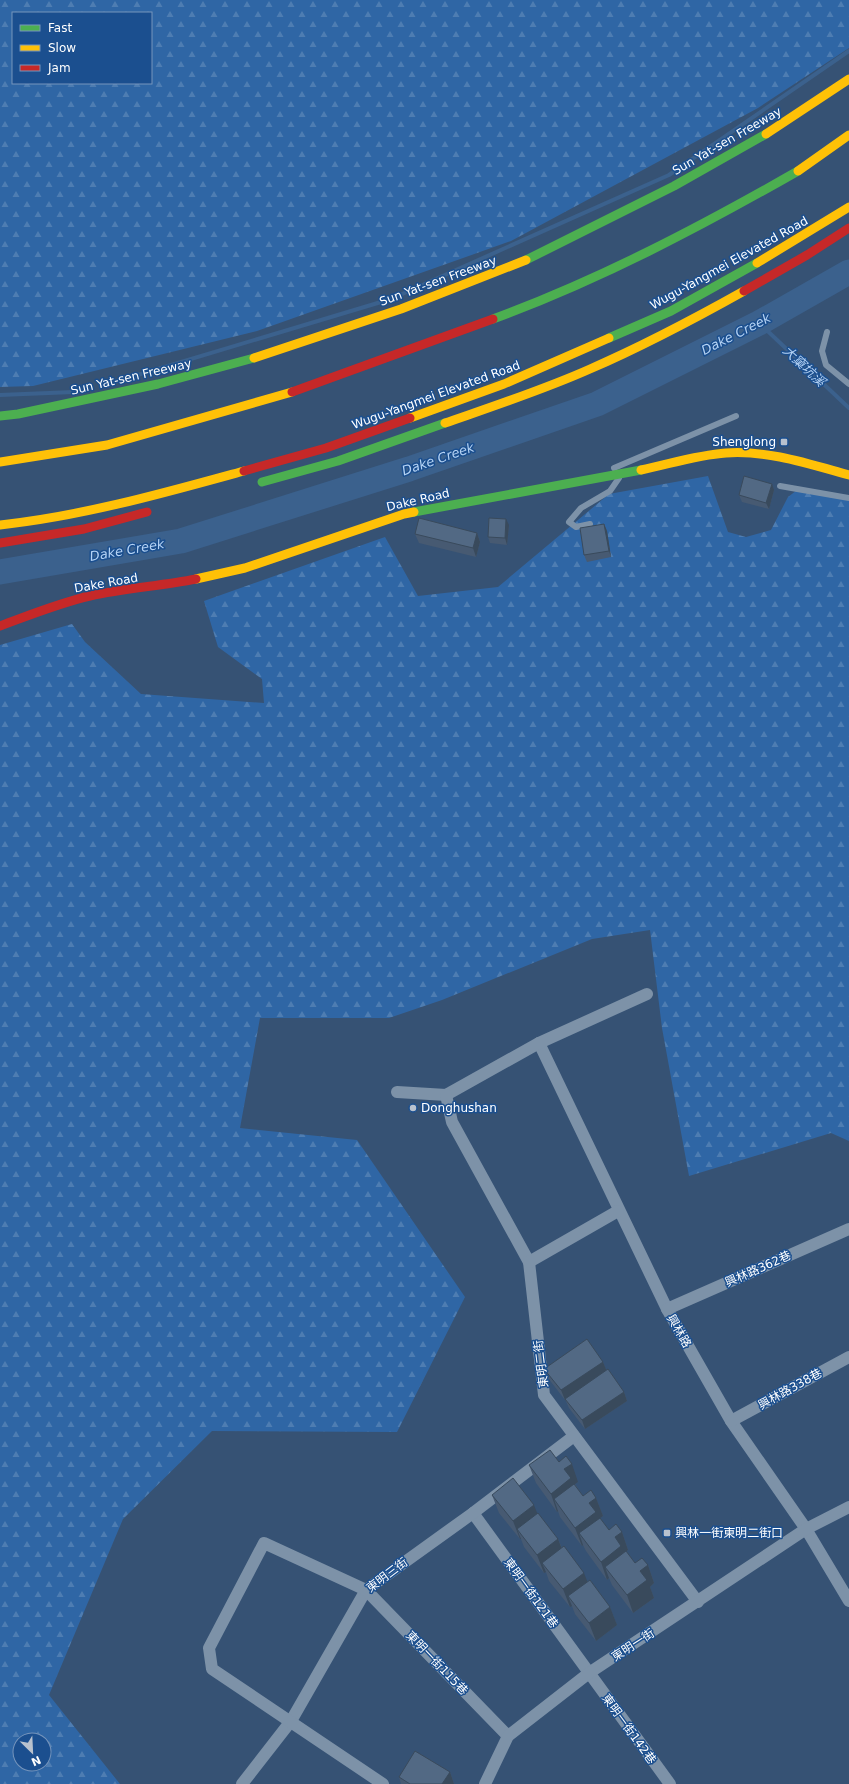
<svg xmlns="http://www.w3.org/2000/svg" width="849" height="1784" font-family="'DejaVu Sans','Noto Sans TC',sans-serif">
  <defs>
    <pattern id="forest-firs" width="22" height="20" patternUnits="userSpaceOnUse"><rect width="22" height="20" fill="#2f66a5"/><path d="M5 1l3.5 6h-7zM16 11l3.5 6h-7z" fill="#4e7db2"/></pattern>
  </defs>
  <rect width="100%" height="100%" fill="#365274"/>
  <g fill="url(#forest-firs)" fill-rule="evenodd">
    <path d="M 0,0 L 849,0 L 849,48 L 758,108 L 511,241 L 257,331 L 33,386 L 0,387 ZM 13,13 L 151,13 L 151,83 L 13,83 Z"/>
    <path d="M 708,476 L 728,532 L 746,537 L 771,530 L 788,497 L 801,487 L 849,498 L 849,1141 L 831,1133 L 689,1176 L 662,1028 L 650,930 L 592,939 L 442,1000 L 389,1018 L 260,1018 L 240,1128 L 357,1140 L 465,1297 L 397,1432 L 212,1431 L 123,1519 L 49,1695 L 120,1784 L 0,1784 L 0,645 L 72,624 L 85,642 L 141,694 L 264,703 L 262,679 L 218,647 L 204,601 L 385,537 L 418,596 L 498,587 L 609,494 ZM 20,1740 L 44,1740 L 44,1764 L 20,1764 Z"/>
  </g>
  <g fill="none" stroke-linecap="round" stroke-linejoin="round">
    <g stroke="#3b618d" stroke-width="4">
      <polyline points="759,323 849,408"/>
      <polyline points="111,383 391,299 669,175 849,51"/>
      <polyline points="0,395 73,392"/>
    </g>
    <polyline stroke="#3b618d" stroke-width="25" points="0,572 181,541 409,469 597,404 759,323 849,272"/>
    <g stroke="#7d92a8" stroke-width="6">
      <polyline points="827,332 822,351 826,365 849,384"/>
      <polyline points="614,468 736,416"/>
      <polyline points="780,486 849,498"/>
      <polyline points="590,524 576,527 569,522 581,508 610,491 619,478"/>
    </g>
    <g stroke="#7d92a8" stroke-width="12">
      <polyline points="539,1043 667,1309 731,1421 806,1529 849,1601"/>
      <polyline points="397,1092 446,1095 539,1043 647,994"/>
      <polyline points="446,1095 452,1122 529,1262 544,1395 698,1602"/>
      <polyline points="529,1262 618,1211"/>
      <polyline points="667,1309 849,1229"/>
      <polyline points="731,1421 849,1357"/>
      <polyline points="473,1513 670,1784"/>
      <polyline points="242,1784 291,1721 366,1590 473,1513 574,1436"/>
      <polyline points="383,1784 212,1669 209,1648 264,1543 366,1590 508,1736"/>
      <polyline points="485,1784 508,1736 589,1673 806,1529 849,1507"/>
    </g>
    <g stroke="#4caf50" stroke-width="9">
      <polyline points="526,260 674,186 766,134"/>
      <path d="M 493,319 C 599,280 700,227 798,171"/>
      <polyline points="609,338 671,311 757,263"/>
      <polyline points="0,416 18,414 158,384 254,358"/>
      <polyline points="262,482 338,461 445,423"/>
      <polyline points="414,512 641,470"/>
    </g>
    <g stroke="#ffc107" stroke-width="9">
      <polyline points="766,134 849,79"/>
      <polyline points="798,171 849,135"/>
      <polyline points="757,263 849,207"/>
      <polyline points="254,358 401,309 526,260"/>
      <polyline points="410,418 504,384 609,338"/>
      <path d="M 445,423 C 494,406 543,390 590,369 C 643,346 694,319 744,291"/>
      <polyline points="0,462 107,445 292,392"/>
      <path d="M 641,470 C 670,464 697,455 726,453 C 768,450 809,464 849,475"/>
      <path d="M 0,525 C 83,516 164,493 244,471"/>
      <polyline points="196,579 245,568 404,514 414,512"/>
    </g>
    <g stroke="#c62828" stroke-width="9">
      <polyline points="744,291 807,255 849,228"/>
      <polyline points="292,392 493,319"/>
      <polyline points="244,471 326,448 410,418"/>
      <polyline points="0,543 84,529 147,512"/>
      <path d="M 0,626 C 30,615 59,603 90,596 C 125,588 161,586 196,579"/>
    </g>
  </g>
  <g fill="#475a72">
    <polygon points="774,490 769,509 742,502 739,495"/>
    <polygon points="604,524 607,531 611,557 587,562 584,555"/>
    <polygon points="509,525 507,545 490,543 488,537"/>
    <polygon points="477,533 480,542 476,557 419,543 415,534"/>
    <polygon points="603,1362 606,1370 624,1392 627,1401 585,1429 569,1408 565,1399 565,1400 548,1378 544,1369"/>
    <polygon points="559,1462 578,1482 575,1484 583,1496 596,1498 603,1516 600,1518 609,1530 622,1532 628,1550 626,1551 635,1563 648,1565 654,1583 650,1587 654,1598 633,1613 612,1585 609,1578 607,1580 586,1551 583,1545 582,1546 560,1517 558,1511 557,1512 536,1483 529,1465"/>
    <polygon points="492,1495 537,1513 558,1539 562,1548 587,1582 610,1607 617,1625 596,1641 575,1614 572,1606 570,1607 549,1581 546,1572 544,1573 524,1547 521,1539 520,1539 499,1513"/>
    <polygon points="450,1772 454,1784 401,1784 399,1777"/>
  </g>
  <g fill="#394a5c">
    <polygon points="772,484 774,490 769,509 766,503"/>
    <polygon points="506,519 509,525 507,545 505,538"/>
    <polygon points="604,524 607,531 611,557 609,551"/>
    <polygon points="477,533 480,542 476,557 473,548"/>
    <polygon points="603,1362 607,1372 565,1400 561,1390"/>
    <polygon points="624,1392 627,1401 585,1429 582,1420"/>
    <polygon points="572,1464 578,1482 554,1499 558,1511 557,1512 551,1494 564,1469"/>
    <polygon points="596,1498 603,1516 579,1533 583,1545 582,1546 575,1528 589,1503"/>
    <polygon points="534,1505 541,1523 517,1529 521,1539 520,1539 513,1521"/>
    <polygon points="622,1532 628,1550 605,1567 609,1578 607,1580 601,1562 615,1537"/>
    <polygon points="558,1539 565,1557 542,1563 546,1572 544,1573 537,1555"/>
    <polygon points="648,1565 654,1583 650,1587 654,1598 633,1613 627,1595 640,1571"/>
    <polygon points="584,1573 591,1591 568,1596 572,1606 570,1607 563,1589"/>
    <polygon points="610,1607 617,1625 596,1641 589,1623"/>
    <polygon points="450,1772 454,1784 442,1784"/>
  </g>
  <g fill="#526984" stroke="#394a5c">
    <polygon points="744,476 772,484 766,503 739,495"/>
    <polygon points="419,518 477,533 473,548 415,534"/>
    <polygon points="489,518 506,519 505,538 488,537"/>
    <polygon points="604,524 609,551 584,555 580,528"/>
    <polygon points="587,1339 603,1362 561,1390 544,1369"/>
    <polygon points="608,1369 624,1392 582,1420 565,1399"/>
    <polygon points="550,1450 559,1462 566,1456 572,1464 564,1469 571,1478 551,1494 529,1465"/>
    <polygon points="513,1478 534,1505 513,1521 492,1495"/>
    <polygon points="574,1484 583,1496 591,1490 596,1498 589,1503 596,1512 575,1528 554,1499"/>
    <polygon points="538,1513 558,1539 537,1555 517,1529"/>
    <polygon points="600,1518 609,1530 616,1524 622,1532 615,1537 621,1546 601,1562 579,1533"/>
    <polygon points="564,1546 584,1573 563,1589 542,1563"/>
    <polygon points="626,1551 635,1563 642,1558 648,1565 640,1571 647,1580 627,1595 605,1567"/>
    <polygon points="590,1580 610,1607 589,1623 568,1596"/>
    <polygon points="415,1751 450,1772 442,1784 410,1784 399,1777"/>
  </g>
  <g fill="#b9c2ce" stroke="#1b4f8f" stroke-width="1.5">
    <rect x="780" y="438" width="8" height="8" rx="2"/>
    <circle cx="413" cy="1108" r="4"/>
    <rect x="663" y="1529" width="8" height="8" rx="2"/>
  </g>
  <g text-anchor="middle" dominant-baseline="central" stroke-width="3" stroke-linejoin="round" paint-order="stroke">
    <g font-size="12" fill="#fff" stroke="#1b4f8f">
      <text transform="translate(727 141) rotate(-30)">Sun Yat-sen Freeway</text>
      <text transform="translate(729 263) rotate(-29)">Wugu-Yangmei Elevated Road</text>
      <text transform="translate(438 281) rotate(-20)">Sun Yat-sen Freeway</text>
      <text transform="translate(131 377) rotate(-13)">Sun Yat-sen Freeway</text>
      <text transform="translate(436 395) rotate(-20)">Wugu-Yangmei Elevated Road</text>
      <text transform="translate(418 500) rotate(-13)">Dake Road</text>
      <text transform="translate(106 583) rotate(-10)">Dake Road</text>
      <text transform="translate(758 1269) rotate(-24)">興林路362巷</text>
      <text transform="translate(679 1331) rotate(60)">興林路</text>
      <text transform="translate(541 1364) rotate(-97)">東明二街</text>
      <text transform="translate(790 1389) rotate(-29)">興林路338巷</text>
      <text transform="translate(387 1575) rotate(-37)">東明三街</text>
      <text transform="translate(531 1593) rotate(54)">東明一街121巷</text>
      <text transform="translate(633 1645) rotate(-33)">東明一街</text>
      <text transform="translate(437 1663) rotate(46)">東明一街115巷</text>
      <text transform="translate(629 1729) rotate(54)">東明一街142巷</text>
    </g>
    <g font-size="12" fill="#fff" stroke="#1b4f8f" text-anchor="start">
      <text x="776" y="442" text-anchor="end">Shenglong</text>
      <text x="421" y="1108">Donghushan</text>
      <text x="675" y="1533">興林一街東明二街口</text>
    </g>
    <g font-size="13" font-style="italic" fill="#b5d3f5" stroke="#1b4f8f">
      <text transform="translate(736 334) rotate(-27)">Dake Creek</text>
      <text transform="translate(804 366) rotate(43)">大窠坑溪</text>
      <text transform="translate(438 459) rotate(-19)">Dake Creek</text>
      <text transform="translate(127 550) rotate(-10)">Dake Creek</text>
    </g>
  </g>
  <rect x="12" y="12" width="140" height="72" fill="#1b4f8f" stroke="#7695bc"/>
  <rect x="20" y="25" width="20" height="6" fill="#4caf50" stroke="#7695bc"/>
  <text x="48" y="32" font-size="12" fill="#ffffff">Fast</text>
  <rect x="20" y="45" width="20" height="6" fill="#ffc107" stroke="#7695bc"/>
  <text x="48" y="52" font-size="12" fill="#ffffff">Slow</text>
  <rect x="20" y="65" width="20" height="6" fill="#c62828" stroke="#7695bc"/>
  <text x="48" y="72" font-size="12" fill="#ffffff">Jam</text>
  <g transform="translate(32 1752) rotate(156)"><circle r="19" fill="#1b4f8f" stroke="#7695bc"/>
  <path d="M0-3L7 15L0 10L-7 15Z" fill="#b9c2ce"/>
  <text y="-6" font-size="11" font-weight="bold" text-anchor="middle" fill="#ffffff">N</text>
  </g>
</svg>
